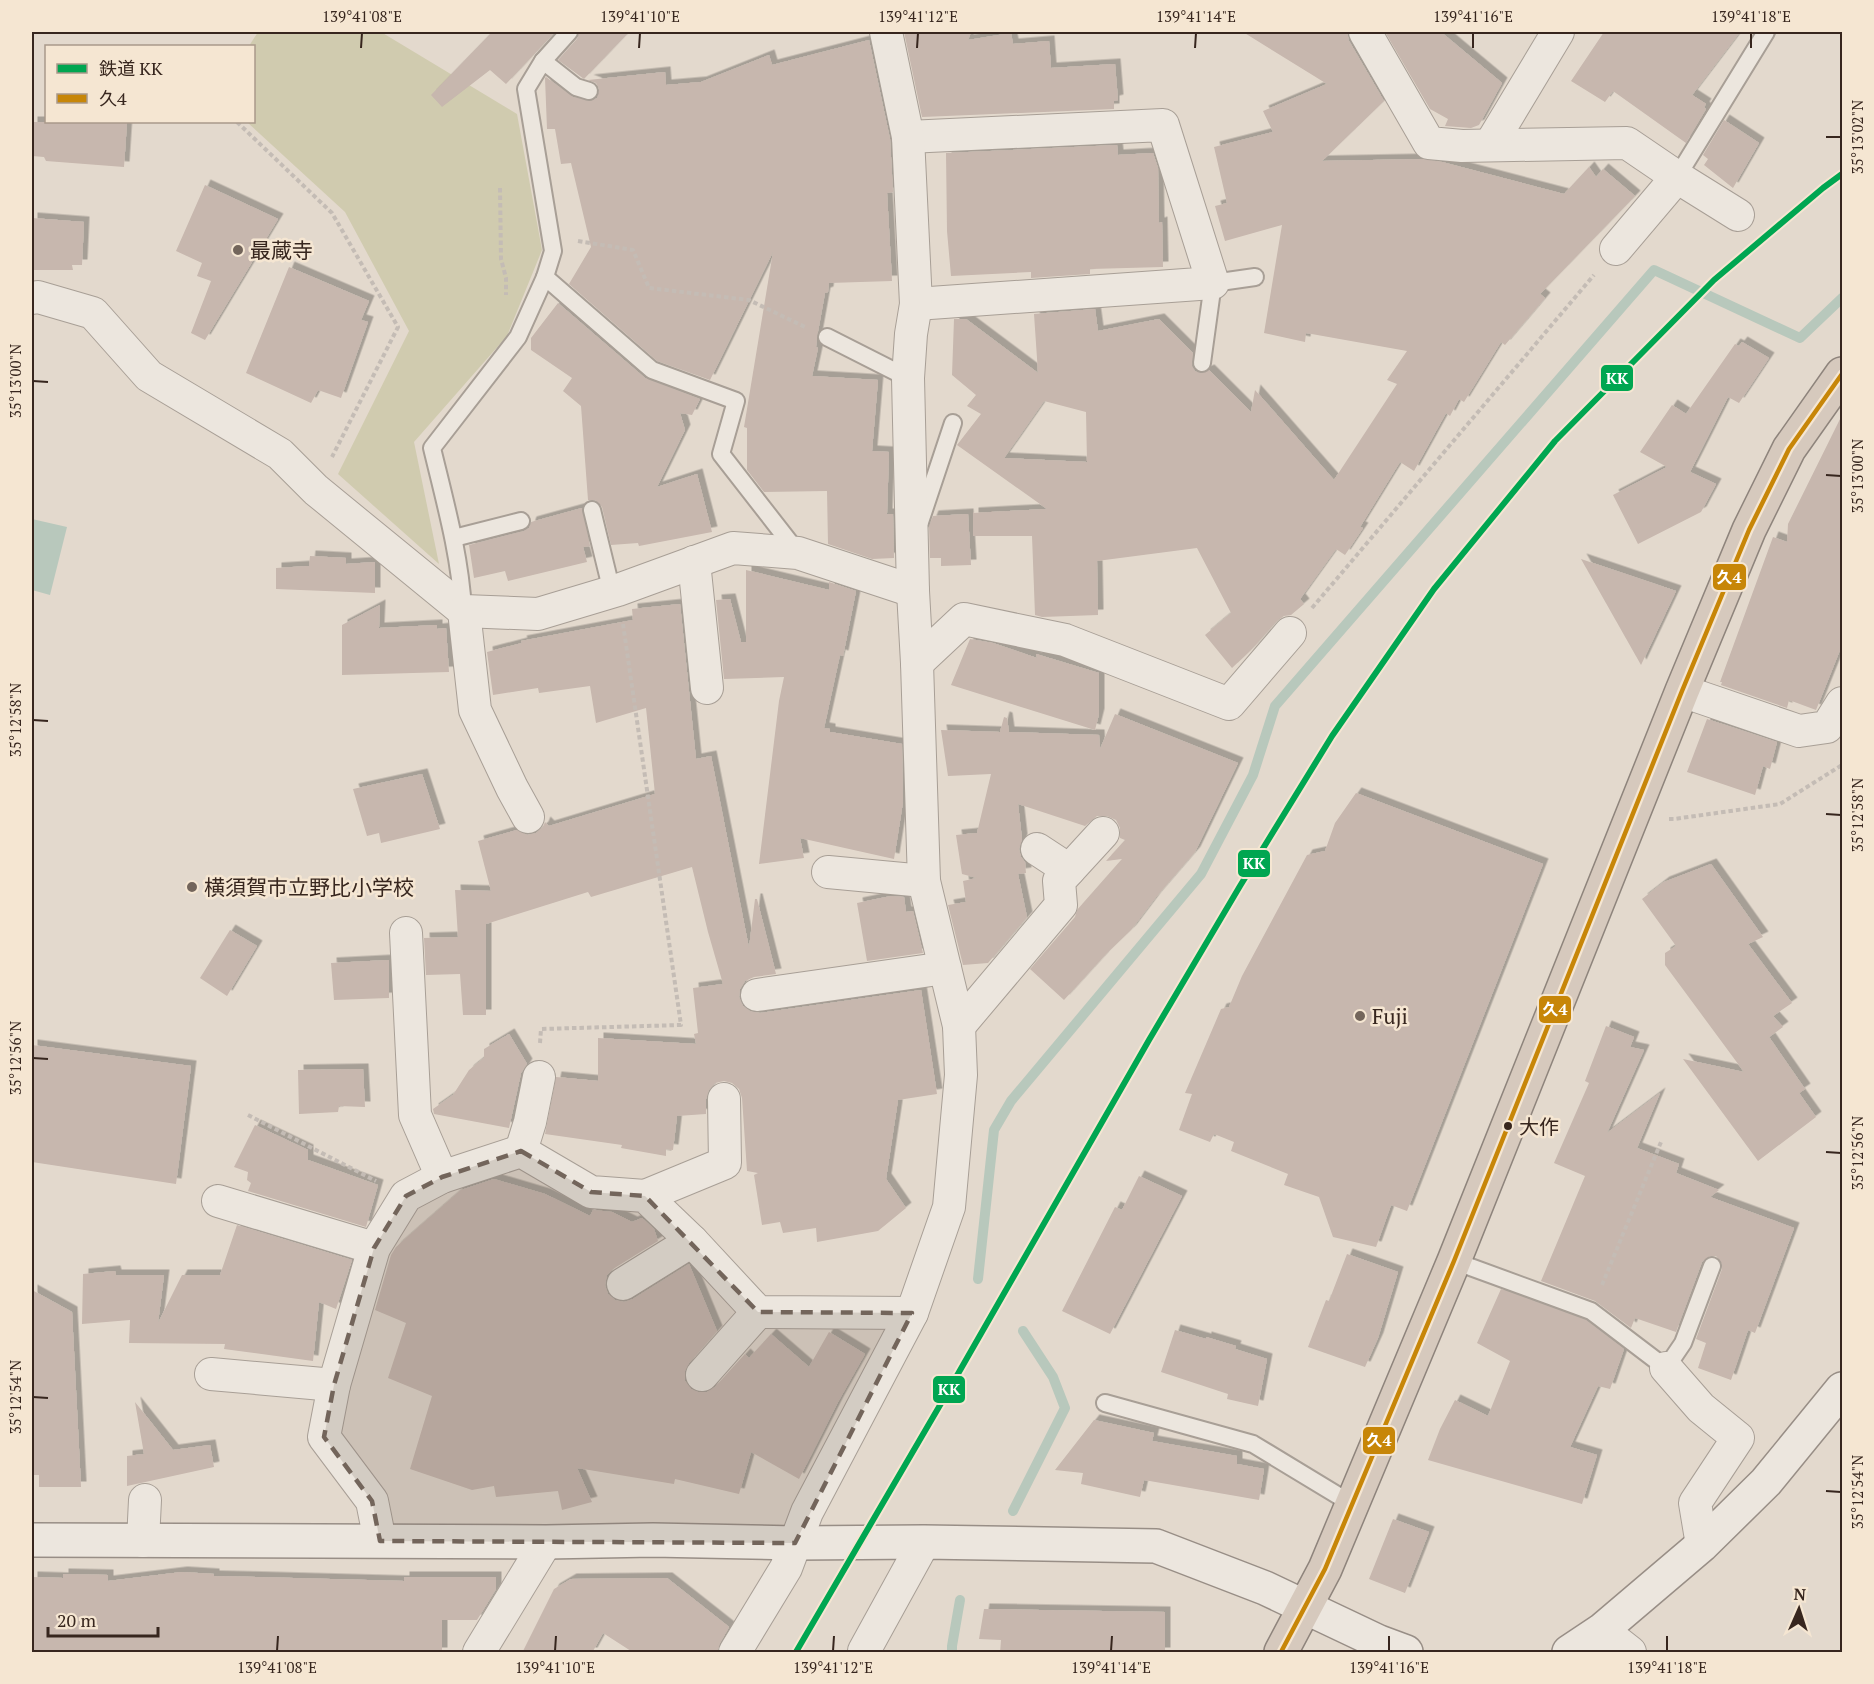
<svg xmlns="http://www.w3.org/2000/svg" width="1874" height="1684" font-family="'PT Serif','Noto Sans JP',serif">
  <defs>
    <filter id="shadow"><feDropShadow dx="5.5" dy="-5.5" stdDeviation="0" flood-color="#0004"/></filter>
  </defs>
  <rect width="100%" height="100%" fill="#e3d9cd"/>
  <polygon fill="#d0cbaf" points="258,32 381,32 517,114 542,250 507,336 414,442 439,564 338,474 409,331 345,212 247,122 254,122 254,46 249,46"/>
  <polygon fill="#b8c8bc" points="32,519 67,527 50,595 32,590"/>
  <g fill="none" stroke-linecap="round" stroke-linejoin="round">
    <g stroke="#b8c8bc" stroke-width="10">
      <polyline points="978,1279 994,1130 1011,1101 1201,874 1253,775 1275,706 1654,270 1800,338 1842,298"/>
      <polyline points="1013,1511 1065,1408 1053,1377 1023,1331"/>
      <polyline points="952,1652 952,1646 960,1600"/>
    </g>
  </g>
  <g fill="#c7b7ae" fill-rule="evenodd" filter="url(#shadow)">
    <polygon points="492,32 555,32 506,84 490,70 442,107 431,95"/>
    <polygon points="579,32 629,32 584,79 558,60 577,39"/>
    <polygon points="904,32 971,32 968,40 1011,33 1013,44 1049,41 1051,68 1115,64 1118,100 1114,101 1114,109 922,117"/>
    <path d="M 1243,32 L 1347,32 L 1349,41 L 1384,101 L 1322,161 L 1423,159 L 1442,162 L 1564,194 L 1589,167 L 1596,177 L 1603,169 L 1635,196 L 1540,294 L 1545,298 L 1505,345 L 1501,342 L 1464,402 L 1459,399 L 1450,416 L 1446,413 L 1414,471 L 1400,462 L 1360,527 L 1363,528 L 1345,555 L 1336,549 L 1300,599 L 1304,604 L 1291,615 L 1284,616 L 1277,621 L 1250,651 L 1232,668 L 1205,635 L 1231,613 L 1197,548 L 1097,561 L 1098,615 L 1042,617 L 1035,615 L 1032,536 L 973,536 L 973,513 L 1047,509 L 957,445 L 981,414 L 967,406 L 976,395 L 952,375 L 954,319 L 966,319 L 1038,373 L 1034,314 L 1095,309 L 1098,331 L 1159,319 L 1193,353 L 1192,366 L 1195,371 L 1201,373 L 1209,370 L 1251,412 L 1255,390 L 1334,480 L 1397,384 L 1387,380 L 1407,351 L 1306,333 L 1305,342 L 1264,333 L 1282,225 L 1225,241 L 1215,206 L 1227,203 L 1214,147 L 1273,132 L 1263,111 L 1327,84 ZM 1044,401 L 1086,412 L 1087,462 L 1004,458 Z"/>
    <polygon points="1385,32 1441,32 1502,83 1479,125 1471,128 1445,126 1448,119 1430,109"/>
    <polygon points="1604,32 1740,32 1692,95 1706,104 1704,107 1706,109 1686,143 1613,91 1605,102 1571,81"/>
    <polygon points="869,40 890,139 893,192 887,193 892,281 829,283 828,292 825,293 817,337 816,347 818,348 812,376 878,380 872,451 889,452 887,514 893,514 894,558 872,559 828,544 827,491 764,492 747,470 747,428 744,427 773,252 710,380 657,361 569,284 591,247 571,163 561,164 555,129 547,129 545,78 546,77 573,97 591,101 597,98 599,89 596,83 588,80 665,72 666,85 701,82 769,55 772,65"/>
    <polygon points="1724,120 1759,143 1733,188 1704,165 1708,159 1703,155"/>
    <polygon points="32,122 127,122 124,167 46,161 44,157 32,156"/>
    <polygon points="1117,145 1118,155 1153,153 1158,168 1159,223 1162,222 1163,267 1090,269 1090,274 1031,278 1031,272 951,276 947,231 946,153"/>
    <polygon points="205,185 278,219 205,340 191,333 211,281 197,276 202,263 176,251"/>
    <polygon points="32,218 84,222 82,265 72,265 73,270 32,270"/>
    <polygon points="289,267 369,301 361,320 368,322 341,398 318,390 311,403 246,373"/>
    <polygon points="558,303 645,378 700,399 692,415 680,413 685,430 657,487 697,474 712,532 639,546 638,543 611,545 602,507 595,500 588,500 581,406 563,391 572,378 531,350 531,338"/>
    <polygon points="1742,342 1769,358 1739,403 1728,397 1690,472 1716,484 1701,512 1638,544 1613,495 1667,467 1640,452 1672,405 1686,414 1735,344 1739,346"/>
    <polygon points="1842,415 1842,645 1816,710 1789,700 1787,708 1721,685 1722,682 1720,682 1773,537 1787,542 1788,524"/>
    <polygon points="582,508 590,546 583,547 587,562 508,581 505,571 474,578 469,545 524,531 529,528 531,522"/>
    <polygon points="968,514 971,565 941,566 941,558 930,558 929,526 933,516"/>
    <polygon points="310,556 346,558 346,564 375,562 375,593 276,589 276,568 309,566"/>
    <polygon points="1581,559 1676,591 1641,665"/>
    <polygon points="746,570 829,590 829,582 856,591 843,656 840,655 824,728 830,729 830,732 902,744 903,802 894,859 800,838 804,858 759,864 779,701 784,677 724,679 716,600 730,599 741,642 746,642"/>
    <polygon points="680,604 696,759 711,756 749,948 755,899 757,899 776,974 754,977 745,981 740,989 739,997 743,1006 750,1011 760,1013 921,990 937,1094 898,1100 886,1179 906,1208 878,1231 817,1242 816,1228 783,1233 780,1222 762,1225 754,1175 758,1173 747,1171 742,1098 739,1089 732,1083 724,1081 715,1083 709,1090 706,1099 706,1114 677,1116 673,1150 666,1149 666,1156 621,1148 622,1145 545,1134 556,1077 598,1081 598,1038 696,1044 694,1034 698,1033 693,988 723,984 708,932 692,867 591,897 588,892 486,924 486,1015 463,1015 460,974 426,975 424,938 458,937 455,890 491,891 478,841 517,830 527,835 536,833 543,827 545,822 549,826 655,794 646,708 596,723 590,686 539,693 538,688 493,695 487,652 522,643 521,641 633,620 632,609"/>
    <polygon points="380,605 379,628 437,625 437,629 446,628 449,672 342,675 342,625"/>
    <polygon points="970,639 993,643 1037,658 1036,654 1099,673 1099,714 1095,730 951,685"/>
    <polygon points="1115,714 1238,763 1195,852 1156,897 1131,930 1106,954 1064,1000 1030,969 1075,917 1077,910 1122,859 1106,861 1125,840 1120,838 1120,828 1116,820 1107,816 1097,816 1085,826 1018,804 1022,839 1019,849 1021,857 1025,862 1026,873 1018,874 1027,917 988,963 963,965 948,905 966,902 963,881 977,878 962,874 956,835 977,833 991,774 948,776 941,730 1000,732 1004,717 1007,718 1009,732 1099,735 1100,749"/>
    <polygon points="1707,719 1777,742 1770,769 1763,766 1755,795 1687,772"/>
    <polygon points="422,774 440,829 381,843 379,833 367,836 353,789"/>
    <polygon points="1356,793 1543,864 1407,1211 1391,1205 1376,1247 1333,1237 1319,1197 1284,1185 1288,1174 1231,1151 1234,1142 1214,1134 1210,1142 1179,1130 1192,1094 1185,1093 1221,1009 1229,1007 1242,976 1307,855 1325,851 1335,823"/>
    <polygon points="1711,864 1763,937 1748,944 1792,1003 1773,1016 1783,1027 1769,1037 1805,1089 1799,1093 1816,1117 1758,1161 1683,1059 1744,1072 1665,965 1665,953 1676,946 1642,899 1664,882"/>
    <polygon points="891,896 904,897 906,912 913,911 923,953 867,961 857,903"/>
    <polygon points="230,930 257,946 227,996 200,978"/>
    <polygon points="389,960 389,998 334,1000 331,963"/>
    <polygon points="1606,1026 1634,1037 1630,1047 1644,1050 1607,1133 1660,1093 1637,1148 1679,1164 1676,1173 1719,1190 1710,1197 1794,1228 1755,1333 1748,1330 1731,1380 1698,1368 1706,1343 1696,1339 1722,1269 1722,1264 1716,1256 1710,1256 1702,1262 1676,1332 1635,1318 1631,1328 1595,1301 1541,1281 1585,1176 1554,1163 1589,1083 1585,1081"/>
    <polygon points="509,1034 527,1064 521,1073 509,1128 434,1114 433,1109 453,1095 469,1070 484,1058 484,1049"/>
    <polygon points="32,1045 191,1066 176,1184 32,1162"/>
    <polygon points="363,1069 365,1107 339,1106 338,1112 299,1114 298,1070"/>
    <polygon points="255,1125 308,1150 308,1160 378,1185 366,1227 248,1191 251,1183 247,1180 248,1172 234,1167"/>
    <polygon points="1139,1176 1182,1196 1110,1334 1062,1311 1115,1207 1122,1210"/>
    <polygon points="494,1179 545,1194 590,1216 593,1210 612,1212 632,1222 642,1218 654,1229 658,1241 613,1269 607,1275 605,1285 608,1294 615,1300 624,1302 633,1299 689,1264 717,1331 689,1363 685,1371 685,1381 691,1389 698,1392 707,1392 715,1387 745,1354 749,1358 771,1334 809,1367 829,1332 865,1354 838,1402 799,1479 751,1452 739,1494 675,1479 674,1484 577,1468 592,1502 562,1510 558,1491 496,1497 494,1486 472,1490 410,1469 432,1396 388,1378 406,1323 375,1310 391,1255 396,1247 461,1190"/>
    <polygon points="237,1225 352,1260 336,1309 319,1302 313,1361 224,1349 225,1344 129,1343 130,1320 82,1324 83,1274 115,1271 116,1275 164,1275 158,1323 182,1275 220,1275"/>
    <polygon points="1347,1254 1398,1272 1378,1338 1365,1367 1308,1347 1326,1300 1329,1301"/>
    <polygon points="1501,1289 1586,1320 1624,1349 1610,1389 1598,1386 1570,1447 1597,1455 1582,1504 1428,1460 1440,1429 1455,1400 1488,1416 1510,1361 1477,1343"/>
    <polygon points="32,1290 72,1312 81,1487 39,1487 39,1475 32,1475"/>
    <polygon points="1175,1330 1206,1339 1206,1337 1236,1346 1235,1349 1267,1359 1258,1406 1227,1399 1228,1394 1161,1372"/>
    <polygon points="135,1402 173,1450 210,1445 214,1467 127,1486 127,1456 144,1454"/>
    <polygon points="1094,1420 1154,1433 1152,1441 1237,1456 1237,1464 1264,1469 1259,1500 1144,1480 1140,1497 1081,1484 1083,1473 1055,1470"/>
    <polygon points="1393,1519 1429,1532 1405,1593 1369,1579"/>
    <polygon points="182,1572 214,1574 214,1576 404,1581 404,1577 496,1577 496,1589 477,1620 442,1620 442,1653 32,1653 32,1577 63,1578 63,1574 108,1575 108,1581"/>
    <polygon points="667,1578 729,1627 720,1643 717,1653 634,1653 603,1633 592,1653 522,1653 554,1589 571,1579"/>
    <polygon points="984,1609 1165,1612 1165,1653 1000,1653 1001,1640 979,1639"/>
  </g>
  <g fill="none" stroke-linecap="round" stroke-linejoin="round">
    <defs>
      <g id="lane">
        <polyline points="543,61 576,87 589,91"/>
        <polyline points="1677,177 1766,32"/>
        <polyline points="545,277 652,370 736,401 721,454 798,553"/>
        <polyline points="827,337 908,378"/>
        <polyline points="1202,363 1213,283 1255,277"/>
        <polyline points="592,510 612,592"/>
        <polyline points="920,522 953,423"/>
        <polyline points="454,538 521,521"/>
        <path d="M 463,610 C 460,555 445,502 432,448 L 518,337 L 545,277 L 553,251 L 526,89 L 543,61 L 569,32"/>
        <polyline points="1454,1261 1591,1311 1666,1368 1683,1343 1712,1266"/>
        <polyline points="1105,1403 1253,1444 1352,1504"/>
      </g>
      <g id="street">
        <polyline points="1365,32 1429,143 1462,146 1627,143 1677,177 1738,215"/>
        <polyline points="908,137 1163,125 1213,283 916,304"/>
        <polyline points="1490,145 1558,32"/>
        <polyline points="1616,249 1677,177"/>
        <polyline points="32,298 38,297 93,313 149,376 280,454 316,490 464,611 538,614 618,590 733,548 798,553 913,591"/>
        <polyline points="694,562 707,688"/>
        <polyline points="464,611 475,710 512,788 528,817"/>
        <polyline points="917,663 964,619 1065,640 1229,704 1290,633"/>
        <polyline points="1682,691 1799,731 1827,727 1842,703"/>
        <polyline points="1037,849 1069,870"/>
        <polyline points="828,872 924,881"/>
        <polyline points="406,933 415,1115 442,1177"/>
        <polyline points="757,995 945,968"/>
        <polyline points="959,1026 1061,905 1059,881 1103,833"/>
        <polyline points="521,1151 530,1122 539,1077"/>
        <polyline points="645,1196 725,1163 724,1099"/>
        <polyline points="218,1201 374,1248"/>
        <polyline points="623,1284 692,1241"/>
        <polyline points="1666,1368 1701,1408 1738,1438 1695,1503 1702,1545"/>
        <polyline points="211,1374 334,1385"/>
        <polyline points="702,1375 758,1312"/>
        <polyline points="143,1541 145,1500"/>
        <polyline points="380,1541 372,1501 324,1437 334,1385 374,1248 406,1196 442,1177 521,1151 591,1192 645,1196 692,1241 758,1312 912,1313"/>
        <polyline points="1602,1630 1630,1652"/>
        <polyline points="864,1651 924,1542"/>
        <polyline points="479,1652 546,1542"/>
        <polyline points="735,1652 786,1568 807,1512 912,1313 949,1207 961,1075 959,1026 924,881 917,663 913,591 908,378 911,334 916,304 908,137 886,32"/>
      </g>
      <g id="secondary">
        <polyline points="32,1540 546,1542 653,1540 795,1543 924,1542 1156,1546 1265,1588 1379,1642 1406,1652"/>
        <polyline points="1569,1652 1602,1630 1702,1545 1766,1482 1842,1389"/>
      </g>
      <polyline id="highway" points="1281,1652 1325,1569 1454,1261 1682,691 1749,530 1789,449 1842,374"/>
    </defs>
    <use href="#lane" stroke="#a89f96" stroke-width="20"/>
    <use href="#street" stroke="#a89f96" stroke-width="34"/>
    <use href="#secondary" stroke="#988e86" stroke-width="36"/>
    <use href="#highway" stroke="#8e847c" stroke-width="36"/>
    <g stroke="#c4bcb5" stroke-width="4" stroke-dasharray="4.5 3" stroke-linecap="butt">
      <polyline points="237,122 332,213 398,327 332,457"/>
      <polyline points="500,188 501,259 506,278 506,295"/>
      <polyline points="578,241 633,250 649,288 749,300 805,327"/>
      <polyline points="1312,608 1594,275"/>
      <polyline points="1669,819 1674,819 1780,804 1842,765"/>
      <polyline points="540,1043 541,1029 681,1025 623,624"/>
      <polyline points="248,1115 376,1181"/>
      <polyline points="1602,1285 1661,1142"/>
    </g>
    <use href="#lane" stroke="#ece6de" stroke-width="16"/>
    <use href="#street" stroke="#ece6de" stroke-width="32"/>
    <use href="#secondary" stroke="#ece6de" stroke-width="33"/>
    <use href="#highway" stroke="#d6c9bd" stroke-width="33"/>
    <defs>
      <polyline id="bus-1" points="1281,1652 1325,1569 1454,1261 1682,691 1749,530 1789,449 1842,374"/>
    </defs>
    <use href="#bus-1" stroke="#f5e6d2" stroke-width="9"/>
    <use href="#bus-1" stroke="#c78608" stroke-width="4.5"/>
    <defs>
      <polyline id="rail-1" points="796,1652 943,1400 1149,1040 1240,886 1332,736 1434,589 1555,441 1714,280 1823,188 1842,174"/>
    </defs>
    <use href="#rail-1" stroke="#f5e6d2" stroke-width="10"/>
    <use href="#rail-1" stroke="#00a651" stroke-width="6"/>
  </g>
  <path fill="#73655b" fill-opacity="0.2" stroke="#73655b" stroke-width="4.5" stroke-dasharray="12 8" stroke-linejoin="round" d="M 521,1151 L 591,1192 L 645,1196 L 758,1312 L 912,1313 L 795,1543 L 380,1541 L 372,1501 L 324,1437 L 334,1385 L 374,1248 L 406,1196 L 442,1177 Z"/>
  <path fill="none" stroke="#37261e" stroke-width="2" d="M 361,48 L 362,33M 639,48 L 640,33M 917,48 L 918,33M 1195,48 L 1196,33M 1473,48 L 1473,33M 1751,48 L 1751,33M 1826,137 L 1841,137M 33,381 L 48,382M 1826,475 L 1841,476M 33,720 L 48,721M 1826,814 L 1841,815M 33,1058 L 48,1059M 1826,1152 L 1841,1153M 33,1397 L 48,1398M 1826,1491 L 1841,1492M 277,1651 L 278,1636M 555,1651 L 556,1636M 833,1651 L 834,1636M 1111,1651 L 1112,1636M 1389,1651 L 1389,1636M 1667,1651 L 1667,1636"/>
  <g fill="#73655b" stroke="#f5e6d2" stroke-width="2">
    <circle cx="238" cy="250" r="6"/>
    <circle cx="192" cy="887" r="6"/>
    <circle cx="1360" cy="1016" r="6"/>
  </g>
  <circle fill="#37261e" stroke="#f5e6d2" stroke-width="2" cx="1508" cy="1126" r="5"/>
  <g text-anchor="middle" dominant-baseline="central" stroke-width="5" stroke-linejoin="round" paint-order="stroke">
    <g font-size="20" fill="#37261e" stroke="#f5e6d2" text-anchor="start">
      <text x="1519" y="1126">大作</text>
    </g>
    <g font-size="21" fill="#37261e" stroke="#f5e6d2" text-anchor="start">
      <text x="250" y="250">最蔵寺</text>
      <text x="204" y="887">横須賀市立野比小学校</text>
      <text x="1372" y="1016">Fuji</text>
    </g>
  </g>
  <g stroke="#f5e6d2" stroke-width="2">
    <rect x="1600" y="364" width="34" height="28" rx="6" fill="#00a651"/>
    <rect x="1712" y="563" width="35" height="28" rx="6" fill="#c78608"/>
    <rect x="1237" y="849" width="34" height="29" rx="6" fill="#00a651"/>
    <rect x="1538" y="995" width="34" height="29" rx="6" fill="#c78608"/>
    <rect x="932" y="1375" width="34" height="29" rx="6" fill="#00a651"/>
    <rect x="1362" y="1426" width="34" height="29" rx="6" fill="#c78608"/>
  </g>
  <g font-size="16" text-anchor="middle" font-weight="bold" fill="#fff">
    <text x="1617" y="384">KK</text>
    <text x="1729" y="583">久4</text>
    <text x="1254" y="869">KK</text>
    <text x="1555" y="1015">久4</text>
    <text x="949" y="1395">KK</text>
    <text x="1379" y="1446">久4</text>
  </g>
  <rect width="1874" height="1684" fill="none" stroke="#f5e6d2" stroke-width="66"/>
  <rect x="45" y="45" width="210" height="78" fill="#f5e6d2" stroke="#a9998a" stroke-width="1.5"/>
  <rect x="57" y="64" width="30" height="9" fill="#00a651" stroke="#a9998a" stroke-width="1.5"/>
  <text x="99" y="75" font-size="18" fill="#37261e">鉄道 KK</text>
  <rect x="57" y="94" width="30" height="9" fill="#c78608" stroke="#a9998a" stroke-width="1.5"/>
  <text x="99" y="105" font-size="18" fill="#37261e">久4</text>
  <g transform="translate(1799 1609) rotate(3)" stroke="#f5e6d2" stroke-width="4.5" paint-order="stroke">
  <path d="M0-4.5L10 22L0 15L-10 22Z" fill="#37261e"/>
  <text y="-9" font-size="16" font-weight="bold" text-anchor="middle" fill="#37261e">N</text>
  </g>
  <path d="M48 1627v9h110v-9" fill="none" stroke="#37261e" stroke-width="3"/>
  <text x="57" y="1627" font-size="18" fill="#37261e" stroke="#f5e6d2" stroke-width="4.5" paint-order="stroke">20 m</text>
  <rect x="33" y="33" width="1808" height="1618" fill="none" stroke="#37261e" stroke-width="2"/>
  <g font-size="15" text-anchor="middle" fill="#37261e">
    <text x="362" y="22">139°41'08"E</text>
    <text x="640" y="22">139°41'10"E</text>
    <text x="918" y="22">139°41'12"E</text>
    <text x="1196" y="22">139°41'14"E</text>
    <text x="1473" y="22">139°41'16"E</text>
    <text x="1751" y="22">139°41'18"E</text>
    <text transform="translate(1858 137) rotate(-90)" y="5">35°13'02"N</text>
    <text transform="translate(16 381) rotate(-90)" y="5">35°13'00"N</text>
    <text transform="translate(1858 476) rotate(-90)" y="5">35°13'00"N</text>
    <text transform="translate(16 720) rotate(-90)" y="5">35°12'58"N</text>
    <text transform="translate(1858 815) rotate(-90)" y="5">35°12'58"N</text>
    <text transform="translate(16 1058) rotate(-90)" y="5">35°12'56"N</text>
    <text transform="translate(1858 1153) rotate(-90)" y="5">35°12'56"N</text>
    <text transform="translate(16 1397) rotate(-90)" y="5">35°12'54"N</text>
    <text transform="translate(1858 1492) rotate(-90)" y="5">35°12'54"N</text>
    <text x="277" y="1673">139°41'08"E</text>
    <text x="555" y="1673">139°41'10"E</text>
    <text x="833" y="1673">139°41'12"E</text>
    <text x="1111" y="1673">139°41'14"E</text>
    <text x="1389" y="1673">139°41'16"E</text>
    <text x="1667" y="1673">139°41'18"E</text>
  </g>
</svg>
